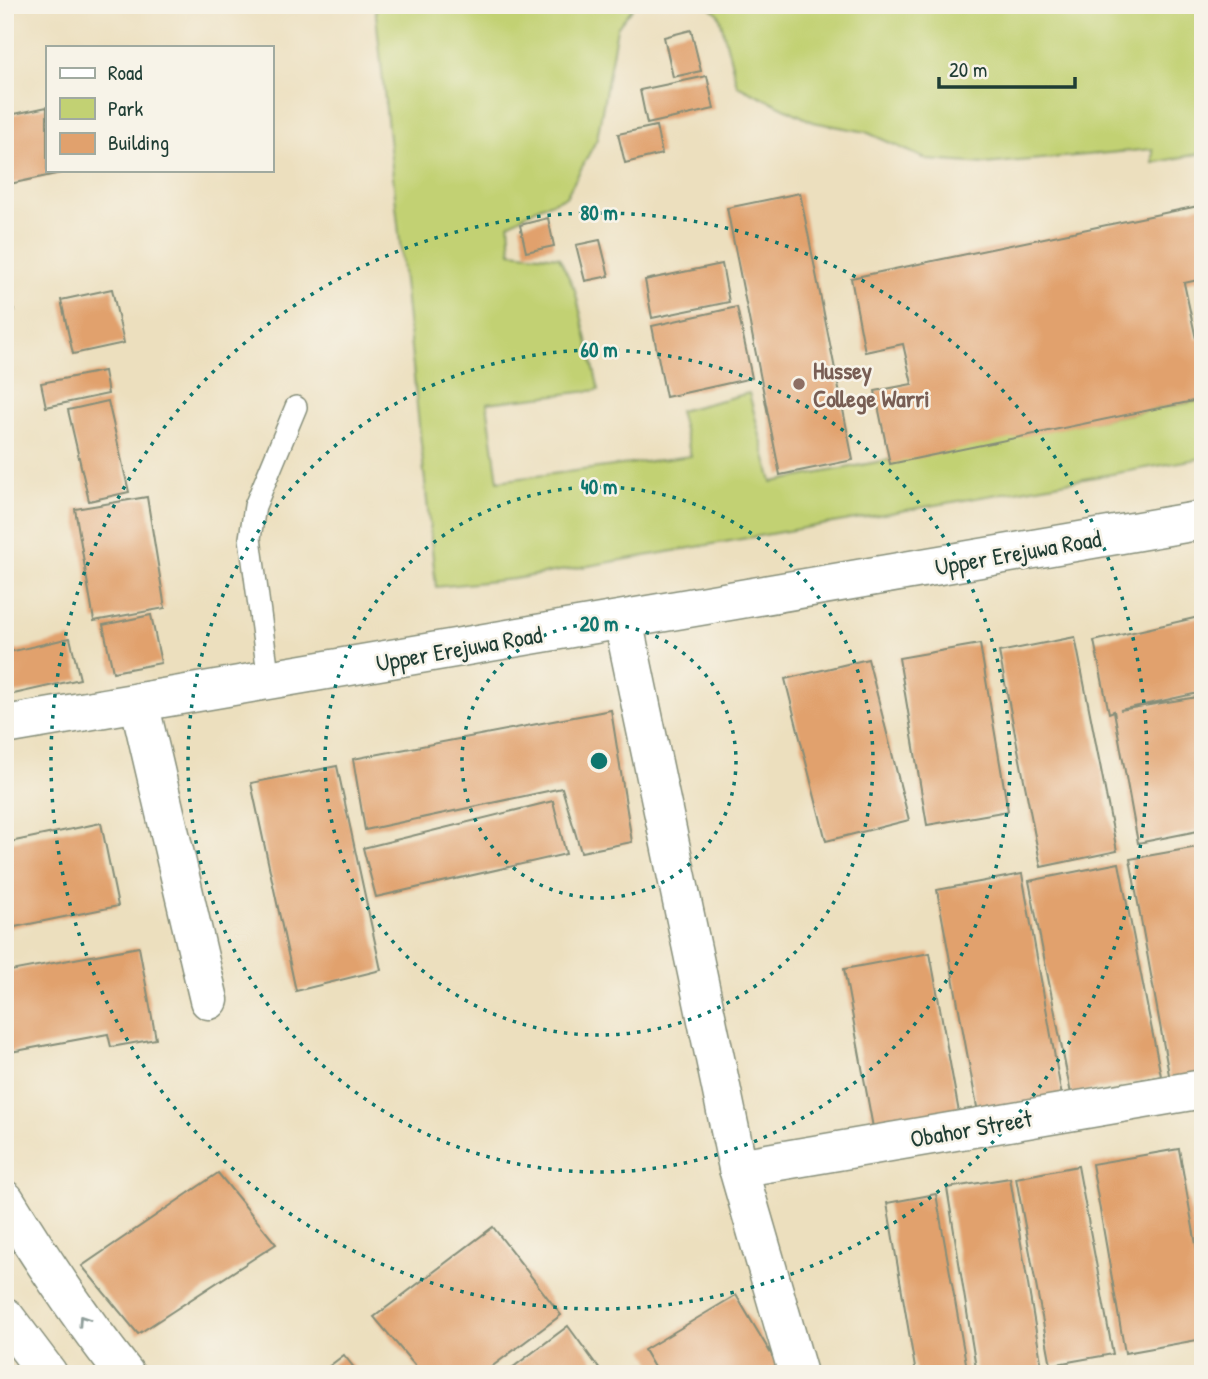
<svg xmlns="http://www.w3.org/2000/svg" width="1208" height="1379" font-family="'Patrick Hand',sans-serif">
  <rect width="100%" height="100%" fill="#f7f3e8"/>
  <filter id="ink" filterUnits="userSpaceOnUse"><feTurbulence type="fractalNoise" baseFrequency=".0143" numOctaves="2"/><feDisplacementMap in="SourceGraphic" scale="14" xChannelSelector="R" yChannelSelector="G"/><feConvolveMatrix kernelMatrix="1 2 1 2 8 2 1 2 1" color-interpolation-filters="sRGB"/></filter>
  <filter id="wash" filterUnits="userSpaceOnUse"><feTurbulence type="fractalNoise" baseFrequency=".00686" numOctaves="4" result="noise"/><feDisplacementMap in="SourceGraphic" scale="28" xChannelSelector="R" yChannelSelector="G"/><feGaussianBlur stdDeviation="1.57" result="paint"/><feColorMatrix in="noise" values="0 0 0 0 0 0 0 0 0 0 0 0 0 0 0 0 0 1.4 0 .05"/><feComposite in="paint" operator="in"/></filter>
  <g filter="url(#wash)">
    <rect width="100%" height="100%" fill="#ecdfbe"/>
    <g fill="#c2d173" stroke="#708754" stroke-width="2">
      <polygon points="375,5 635,5 617,28 597,139 566,197 539,207 509,224 511,252 559,257 575,290 599,390 487,403 498,481 691,456 679,411 749,393 772,482 1203,400 1203,458 514,579 436,587"/>
      <polygon points="707,5 1203,5 1203,153 1153,163 1153,149 985,164 928,160 866,132 813,122 737,85 719,14"/>
    </g>
    <g id="blocks">
      <g fill="#e1a16d">
        <polygon points="691,30 701,71 673,77 664,37"/>
        <polygon points="707,76 714,109 647,124 640,90"/>
        <polygon points="47,107 47,170 60,170 61,173 5,185 5,116"/>
        <polygon points="656,126 662,154 625,163 618,134"/>
        <polygon points="800,193 853,460 780,475 727,208"/>
        <polygon points="1203,205 1203,279 1184,283 1196,339 1203,338 1203,399 890,464 875,391 912,384 903,344 865,352 851,278"/>
        <polygon points="548,218 554,246 526,252 520,225"/>
        <polygon points="600,240 609,276 585,281 576,245"/>
        <polygon points="722,264 729,302 652,318 645,280"/>
        <polygon points="5,277 14,311 5,313"/>
        <polygon points="112,289 124,343 73,354 61,300"/>
        <polygon points="737,307 752,378 666,397 652,326"/>
        <polygon points="104,371 108,394 46,407 41,383"/>
        <polygon points="108,401 129,492 89,501 68,410"/>
        <polygon points="147,497 165,608 94,621 75,509"/>
        <polygon points="151,615 161,663 113,672 103,625"/>
        <polygon points="1203,616 1203,692 1120,710 1203,696 1203,830 1138,843 1114,711 1109,713 1094,641"/>
        <polygon points="1075,637 1117,851 1041,867 999,652"/>
        <polygon points="70,638 80,679 5,696 5,653"/>
        <polygon points="980,644 1008,811 927,825 899,658"/>
        <polygon points="868,659 909,820 826,841 785,679"/>
        <polygon points="611,710 632,842 581,852 562,788 365,830 353,759"/>
        <polygon points="337,766 381,970 296,991 251,783"/>
        <polygon points="553,801 566,854 376,897 363,848"/>
        <polygon points="101,823 118,906 5,929 5,843"/>
        <polygon points="1203,846 1203,1074 1170,1080 1130,859"/>
        <polygon points="1119,863 1161,1076 1071,1094 1029,881"/>
        <polygon points="1022,874 1063,1102 979,1118 937,890"/>
        <polygon points="139,947 156,1039 111,1047 108,1034 5,1053 5,972"/>
        <polygon points="930,953 960,1118 874,1133 844,969"/>
        <polygon points="1179,1149 1203,1284 1203,1339 1125,1353 1092,1164"/>
        <polygon points="1078,1166 1113,1354 1051,1365 1016,1178"/>
        <polygon points="218,1173 276,1244 138,1334 82,1266"/>
        <polygon points="1010,1178 1043,1373 977,1374 947,1188"/>
        <polygon points="936,1194 968,1374 916,1374 887,1203"/>
        <polygon points="493,1227 561,1315 482,1374 422,1374 374,1317"/>
        <polygon points="736,1295 783,1374 658,1374 644,1350"/>
        <polygon points="568,1326 603,1374 504,1374"/>
        <polygon points="344,1355 359,1374 319,1374"/>
      </g>
    </g>
  </g>
  <g filter="url(#ink)">
    <use href="#blocks" fill-opacity="0" stroke="#868e79" stroke-width="2"/>
    <g fill="none" stroke-linecap="round" stroke-linejoin="round">
      <defs>
        <polyline id="lane" points="269,681 250,538 255,506 296,407"/>
        <g id="street">
          <polyline points="623,620 738,1168 798,1374"/>
          <polyline points="139,702 209,1000"/>
          <polyline points="738,1168 1203,1089"/>
        </g>
        <g id="secondary">
          <polyline points="5,725 1203,520"/>
          <path d="M 5,1200 C 42,1260 81,1319 125,1374"/>
          <polyline points="5,1317 48,1374"/>
        </g>
      </defs>
      <use href="#lane" stroke="#868e79" stroke-width="24"/>
      <use href="#street" stroke="#868e79" stroke-width="41"/>
      <use href="#secondary" stroke="#868e79" stroke-width="41"/>
      <use href="#lane" stroke="#fff" stroke-width="21"/>
      <use href="#street" stroke="#fff" stroke-width="38"/>
      <use href="#secondary" stroke="#fff" stroke-width="38"/>
    </g>
    <defs><path id="oneway-chevron" d="M-2-3.5L2.5 0L-2 3.5" fill="none" stroke-width="1.6" stroke-linecap="round" stroke-linejoin="round" transform="scale(1.75)"/></defs>
    <use stroke="#8f9e9a" href="#oneway-chevron" transform="translate(83 1320) rotate(-124)"/>
  </g>
  <g fill="none" stroke="#0f766e" stroke-width="3.5" stroke-dasharray="3.5 7">
    <circle cx="599" cy="761" r="137"/>
    <circle cx="599" cy="761" r="274"/>
    <circle cx="599" cy="761" r="411"/>
    <circle cx="599" cy="761" r="548"/>
  </g>
  <circle fill="#8d6e63" stroke="#f7f3e8" stroke-width="2.5" cx="799" cy="384" r="7"/>
  <g text-anchor="middle" dominant-baseline="central" stroke-width="5" stroke-linejoin="round" paint-order="stroke">
    <g font-size="24" font-weight="bold" fill="#785e54" stroke="#f7f3e8" text-anchor="start">
      <text x="813" y="370">Hussey<tspan x="813" dy="28">College Warri</tspan></text>
    </g>
    <g font-size="24" fill="#1f3d34" stroke="#f7f3e8">
      <text transform="translate(1018 552) rotate(-10)">Upper Erejuwa Road</text>
      <text transform="translate(459 648) rotate(-10)">Upper Erejuwa Road</text>
      <text transform="translate(971 1128) rotate(-10)">Obahor Street</text>
    </g>
  </g>
  <circle cx="599" cy="761" r="10" fill="#0f766e" stroke="#f7f3e8" stroke-width="3.5"/>
  <g font-size="21" text-anchor="middle" font-weight="bold" fill="#0f766e" stroke="#f7f3e8" stroke-width="5" stroke-linejoin="round" paint-order="stroke">
    <text x="599" y="220">80 m</text>
    <text x="599" y="357">60 m</text>
    <text x="599" y="494">40 m</text>
    <text x="599" y="631">20 m</text>
  </g>
  <rect width="1208" height="1379" fill="none" stroke="#f7f3e8" stroke-width="28"/>
  <rect x="46" y="46" width="228" height="126" fill="#f7f3e8" stroke="#a1aaa0" stroke-width="2"/>
  <rect x="60" y="68" width="35" height="10" fill="#ffffff" stroke="#a1aaa0" stroke-width="2"/>
  <text x="108" y="80" font-size="21" fill="#1f3d34">Road</text>
  <rect x="60" y="98" width="35" height="21" fill="#c2d173" stroke="#a1aaa0" stroke-width="2"/>
  <text x="108" y="116" font-size="21" fill="#1f3d34">Park</text>
  <rect x="60" y="133" width="35" height="21" fill="#e1a16d" stroke="#a1aaa0" stroke-width="2"/>
  <text x="108" y="150" font-size="21" fill="#1f3d34">Building</text>
  <path d="M939 77v10h136v-10" fill="none" stroke="#1f3d34" stroke-width="3.5"/>
  <text x="949" y="77" font-size="21" fill="#1f3d34" stroke="#f7f3e8" stroke-width="5" paint-order="stroke">20 m</text>
</svg>
